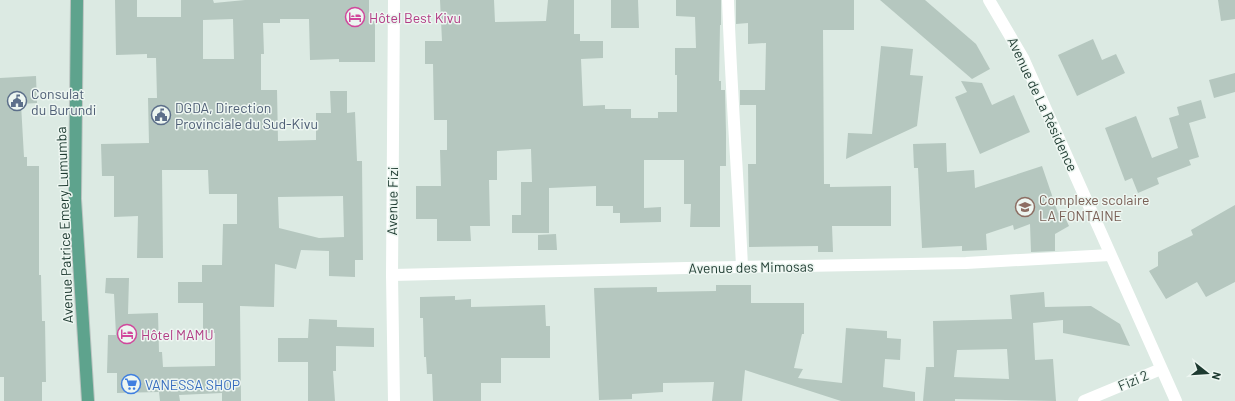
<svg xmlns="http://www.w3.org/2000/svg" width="1235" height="401" font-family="Barlow,sans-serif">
  <rect width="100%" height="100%" fill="#dceae3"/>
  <g fill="#b5c7bf" fill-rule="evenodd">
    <path d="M 115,0 L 137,0 L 137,17 L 181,17 L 181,0 L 213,0 L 214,3 L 245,0 L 369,0 L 369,22 L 375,21 L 375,62 L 339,62 L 339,59 L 310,60 L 309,19 L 280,19 L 280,23 L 263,23 L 264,54 L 261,54 L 261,90 L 277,90 L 278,141 L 316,140 L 316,113 L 331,113 L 330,91 L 347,91 L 347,113 L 355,112 L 357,161 L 362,161 L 363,260 L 355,260 L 355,277 L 329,276 L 329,251 L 301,250 L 296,269 L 275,264 L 274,307 L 240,306 L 241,401 L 222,401 L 222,393 L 179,395 L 180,401 L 160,401 L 159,392 L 117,393 L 117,373 L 107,373 L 108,335 L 116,335 L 114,294 L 105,293 L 106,278 L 129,278 L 128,314 L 158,313 L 159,352 L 162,352 L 163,367 L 215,366 L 215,333 L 203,333 L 203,303 L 178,303 L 178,282 L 202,282 L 202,265 L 222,265 L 223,224 L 237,224 L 237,194 L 209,194 L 208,170 L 162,170 L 163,258 L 137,258 L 138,216 L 114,217 L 114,176 L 102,176 L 101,144 L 149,143 L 148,98 L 157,98 L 156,58 L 147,58 L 147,54 L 116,55 ZM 233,19 L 234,59 L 203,59 L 203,20 ZM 343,196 L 344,237 L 319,238 L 279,228 L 278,197 Z"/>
    <polygon points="440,0 494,0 495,22 546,21 548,0 574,0 574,34 580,34 580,41 603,41 603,58 581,59 583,106 605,105 605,109 631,109 631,118 658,118 658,112 677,112 677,75 675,75 675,48 696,48 695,17 676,16 676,0 721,0 721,25 720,25 719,81 721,81 721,90 725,90 726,133 726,166 720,166 720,227 690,227 691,204 684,204 684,160 644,160 644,208 661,207 661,222 620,223 620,213 613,213 613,206 596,206 596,186 549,188 549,233 512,233 512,215 521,215 521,182 532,182 531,149 497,151 497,180 489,180 490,226 470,226 471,241 437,241 437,219 416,219 416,186 441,186 440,150 447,150 447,120 434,120 433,64 425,64 425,41 442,41"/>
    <polygon points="611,0 638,0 639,28 611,28"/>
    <polygon points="736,0 854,0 854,30 823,30 824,184 830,184 830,187 891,186 891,226 832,226 833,252 818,252 818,246 749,247 748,164 756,164 756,105 740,105 740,90 765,90 766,43 748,44 748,23 736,24"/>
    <polygon points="880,0 925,0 976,44 990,69 972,79"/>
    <polygon points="1218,0 1235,0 1235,19 1221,21"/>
    <polygon points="1093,39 1102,60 1116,54 1125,73 1077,96 1058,55"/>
    <polygon points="881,46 913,49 910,75 923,76 917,126 846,159 848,133 872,134"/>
    <polygon points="1235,73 1235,92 1214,98 1209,80"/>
    <polygon points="36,76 37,103 21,104 24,157 27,157 27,166 39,166 39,275 41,275 42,321 45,321 46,382 42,382 42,401 4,401 4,377 0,377 0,78"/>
    <polygon points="961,81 982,83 992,105 1014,95 1030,132 980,154 955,97 967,92"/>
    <polygon points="1201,100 1206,118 1189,123 1199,157 1189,160 1191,165 1157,178 1159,184 1138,193 1132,178 1125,181 1105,128 1136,116 1152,158 1178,148 1169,118 1179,115 1177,107"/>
    <polygon points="946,143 947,172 974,170 975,188 1042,166 1058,213 1062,211 1069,226 1055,234 1055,251 1031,252 1030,224 1014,230 1013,225 986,234 987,250 962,251 962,246 922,248 918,168 914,168 913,144"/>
    <polygon points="1235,205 1235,282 1206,297 1197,282 1166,299 1149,271 1158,266 1158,252 1193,235 1191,230"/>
    <polygon points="556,234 557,250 538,250 538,235"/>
    <polygon points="716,285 751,285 751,303 804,303 804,334 802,334 794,368 803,369 798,378 842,383 846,328 887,331 887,338 901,339 900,360 885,359 883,387 915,392 915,401 841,401 745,370 742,401 712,401 714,382 663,383 663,392 632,394 632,399 599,400 594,288 657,287 657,292 716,291"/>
    <path d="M 1044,292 L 1045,307 L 1091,306 L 1120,324 L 1130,346 L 1063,333 L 1063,320 L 1033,323 L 1035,360 L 1053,359 L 1056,401 L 955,399 L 955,401 L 923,401 L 926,367 L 934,367 L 933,321 L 1012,319 L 1010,295 ZM 1007,349 L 1009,379 L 954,377 L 957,350 Z"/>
    <polygon points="455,296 455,300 471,299 471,307 545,305 546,326 550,326 550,358 501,358 501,383 481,383 481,401 433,401 432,374 427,374 426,357 424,357 423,318 420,318 420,297"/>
    <polygon points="309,319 337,320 337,327 374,328 374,347 336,346 336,371 333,371 335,401 308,401 308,362 278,362 278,338 308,338"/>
  </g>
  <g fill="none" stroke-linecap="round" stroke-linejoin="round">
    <defs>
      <polyline id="primary" points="77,0 75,199 88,401"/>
    </defs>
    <use href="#primary" stroke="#bbc4c1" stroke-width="14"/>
    <g stroke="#fff" stroke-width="12">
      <path d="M 728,0 C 731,89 738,178 742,267"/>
      <polyline points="989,0 1023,58 1176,401"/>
      <polyline points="392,275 687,268 966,263 1110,255"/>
      <polyline points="394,401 392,275 394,0"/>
      <polyline points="1084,401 1161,369"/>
    </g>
    <use href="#primary" stroke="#5ea38d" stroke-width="12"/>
  </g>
  <defs>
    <symbol id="hotel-ring" viewBox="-11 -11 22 22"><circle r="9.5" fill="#edf6f1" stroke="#d1479c" stroke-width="1.5"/><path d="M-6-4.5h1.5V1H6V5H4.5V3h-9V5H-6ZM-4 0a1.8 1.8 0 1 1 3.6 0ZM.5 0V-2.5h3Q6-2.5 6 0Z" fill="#d1479c"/></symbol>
    <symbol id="civic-ring" viewBox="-11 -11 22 22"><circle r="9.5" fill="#edf6f1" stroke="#5c6f8a" stroke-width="1.5"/><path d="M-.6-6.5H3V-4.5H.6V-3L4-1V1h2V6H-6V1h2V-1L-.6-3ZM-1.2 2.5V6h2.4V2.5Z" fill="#5c6f8a"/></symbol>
    <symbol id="school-ring" viewBox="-11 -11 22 22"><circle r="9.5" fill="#edf6f1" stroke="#8d6e63" stroke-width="1.5"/><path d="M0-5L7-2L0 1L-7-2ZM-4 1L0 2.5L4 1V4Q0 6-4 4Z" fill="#8d6e63"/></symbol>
    <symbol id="supermarket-ring" viewBox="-11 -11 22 22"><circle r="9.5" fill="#edf6f1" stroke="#3f7fe0" stroke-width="1.5"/><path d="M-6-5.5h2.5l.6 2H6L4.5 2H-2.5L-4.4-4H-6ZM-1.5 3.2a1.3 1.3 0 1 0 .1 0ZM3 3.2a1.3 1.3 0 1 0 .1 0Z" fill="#3f7fe0"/></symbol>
  </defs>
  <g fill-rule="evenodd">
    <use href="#hotel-ring" x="344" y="6" width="22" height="22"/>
    <use href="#civic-ring" x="6" y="90" width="22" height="22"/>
    <use href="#civic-ring" x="150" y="104" width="22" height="22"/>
    <use href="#school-ring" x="1014" y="196" width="22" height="22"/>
    <use href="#hotel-ring" x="116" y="323" width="22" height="22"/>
    <use href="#supermarket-ring" x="120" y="373" width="22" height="22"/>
  </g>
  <g text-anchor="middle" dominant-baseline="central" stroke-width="3" stroke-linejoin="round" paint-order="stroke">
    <g font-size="14" fill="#b23c85" stroke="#edf6f1" text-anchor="start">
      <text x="369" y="17">Hôtel Best Kivu</text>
      <text x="141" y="334">Hôtel MAMU</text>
    </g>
    <g font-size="14" fill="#4e5e75" stroke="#edf6f1" text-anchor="start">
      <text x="31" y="93">Consulat<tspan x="31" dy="16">du Burundi</tspan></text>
      <text x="175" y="107">DGDA, Direction<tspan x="175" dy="16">Provinciale du Sud-Kivu</tspan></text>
    </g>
    <g font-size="14" fill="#1d3a30" stroke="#edf6f1">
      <text transform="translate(1043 104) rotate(65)">Avenue de La Résidence</text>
      <text transform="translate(392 201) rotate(-89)">Avenue Fizi</text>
      <text transform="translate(64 225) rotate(-92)">Avenue Patrice Emery Lumumba</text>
      <text transform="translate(751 267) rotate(-1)">Avenue des Mimosas</text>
      <text transform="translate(1133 380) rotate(-23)">Fizi 2</text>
    </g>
    <g font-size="14" fill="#785e54" stroke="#edf6f1" text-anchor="start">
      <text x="1039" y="199">Complexe scolaire<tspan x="1039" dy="16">LA FONTAINE</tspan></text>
    </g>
    <g font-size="14" fill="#366cbe" stroke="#edf6f1" text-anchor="start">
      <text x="145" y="384">VANESSA SHOP</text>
    </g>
  </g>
  <g transform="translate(1207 373) rotate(107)" stroke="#edf6f1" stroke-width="3" paint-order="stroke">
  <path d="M0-3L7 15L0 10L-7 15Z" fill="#1d3a30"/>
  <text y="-6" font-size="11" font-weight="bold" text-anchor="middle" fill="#1d3a30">N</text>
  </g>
</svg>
